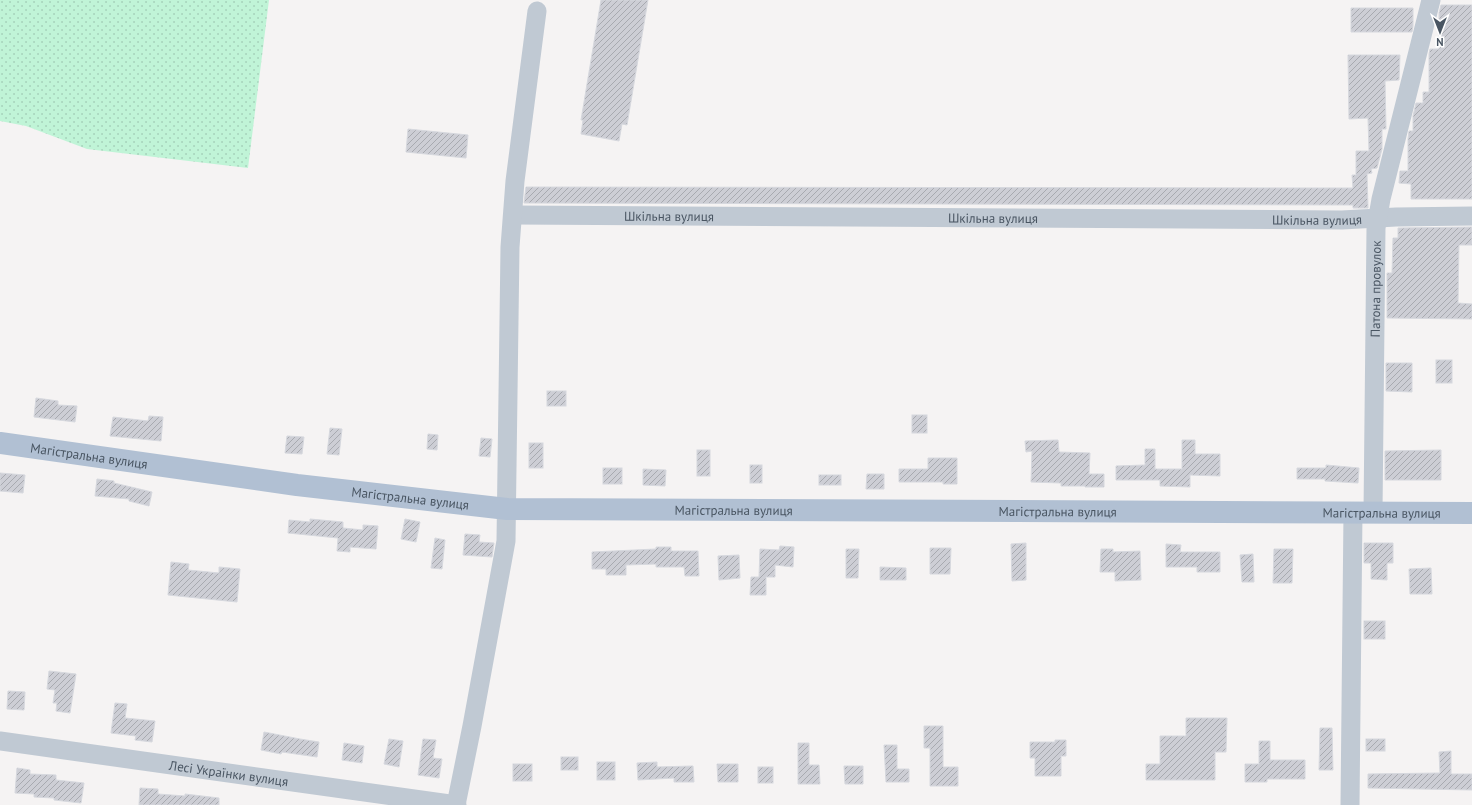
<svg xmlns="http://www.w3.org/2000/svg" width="1472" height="805" font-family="'PT Sans',sans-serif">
  <defs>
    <pattern id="grass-dots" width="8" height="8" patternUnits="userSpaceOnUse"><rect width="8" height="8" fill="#c0f4d7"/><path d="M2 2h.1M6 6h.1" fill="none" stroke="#a6d3bb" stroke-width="1.8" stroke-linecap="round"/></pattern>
    <pattern id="building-hatch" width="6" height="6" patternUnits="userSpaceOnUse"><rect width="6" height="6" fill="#cdced5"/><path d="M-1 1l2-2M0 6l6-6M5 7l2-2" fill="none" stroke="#a8aab0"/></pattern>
  </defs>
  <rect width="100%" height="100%" fill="#f5f3f3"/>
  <polygon fill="url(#grass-dots)" points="0,0 269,0 248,168 87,149 26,126 0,121"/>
  <g fill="url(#building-hatch)" stroke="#d6d8de">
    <polygon points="601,0 648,0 627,125 622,124 619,141 581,134 583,120 581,120"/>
    <polygon points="1441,5 1472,5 1472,199 1411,199 1411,184 1399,183 1400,171 1408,171 1408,139 1409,131 1413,131 1413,116 1416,103 1423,103 1423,92 1429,92 1429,54 1430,49 1439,49 1439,13"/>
    <polygon points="1351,8 1413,8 1413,26 1412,32 1351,32"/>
    <polygon points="1348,55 1400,55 1399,80 1385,81 1386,129 1382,129 1382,149 1377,168 1371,169 1372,173 1367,174 1368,208 1353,208 1353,205 524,203 526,187 1353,188 1352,175 1356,175 1356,151 1369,151 1368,118 1349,119"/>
    <polygon points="408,129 468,135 466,158 406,152"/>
    <polygon points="1472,227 1472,245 1459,245 1458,303 1472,304 1472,319 1387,318 1387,273 1392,273 1393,238 1398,238 1398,228"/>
    <rect x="1436" y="360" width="16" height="23"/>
    <polygon points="1386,363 1412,363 1412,392 1386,391"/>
    <rect x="547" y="391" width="19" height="15"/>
    <polygon points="36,398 58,401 58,405 77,406 75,422 34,417"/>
    <rect x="912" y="415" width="15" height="18"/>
    <polygon points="149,416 163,417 161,441 110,436 113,417 148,421"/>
    <polygon points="330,428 342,429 339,455 327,454"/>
    <polygon points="428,434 438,435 437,450 427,449"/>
    <polygon points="287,436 304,437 302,454 285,453"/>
    <polygon points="481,438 492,439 490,457 479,456"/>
    <polygon points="1058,440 1059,452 1090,453 1089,474 1104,474 1104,487 1085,487 1085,486 1061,486 1061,483 1031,482 1032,451 1026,452 1025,441"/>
    <polygon points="1182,440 1195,440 1195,454 1220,454 1220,476 1190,475 1190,487 1160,486 1160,480 1116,480 1116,466 1145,465 1145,449 1155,449 1155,469 1182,469"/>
    <rect x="529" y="443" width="14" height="25"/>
    <rect x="697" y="450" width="13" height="26"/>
    <polygon points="1441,450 1441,480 1385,480 1385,451"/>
    <polygon points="928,458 957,458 957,484 943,484 943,482 899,482 899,469 928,469"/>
    <rect x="750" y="465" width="12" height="18"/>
    <polygon points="1326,465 1359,468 1358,483 1325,481 1325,479 1297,479 1297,468 1326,468"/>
    <rect x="603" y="468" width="19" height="16"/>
    <polygon points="643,469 666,470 665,486 643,485"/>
    <polygon points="0,473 25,475 23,493 0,491"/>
    <polygon points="867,474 884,474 884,489 866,489"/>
    <rect x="819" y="475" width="22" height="10"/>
    <polygon points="97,479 114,481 114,483 152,492 149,506 129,501 129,499 95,496"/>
    <polygon points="310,519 343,522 343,528 363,530 363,525 378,526 376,549 350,547 350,552 337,551 338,538 288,533 289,520 310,522"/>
    <polygon points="405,519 420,522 416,542 401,539"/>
    <polygon points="465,534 480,535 479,542 494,543 492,557 463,555"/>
    <polygon points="435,538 445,540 442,569 431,568"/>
    <polygon points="1026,543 1026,580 1012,581 1011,544"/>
    <polygon points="1364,543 1393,543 1393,563 1387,563 1387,580 1371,579 1371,563 1364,563"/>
    <polygon points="1166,544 1181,545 1180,552 1220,552 1220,572 1197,572 1197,567 1166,567"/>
    <polygon points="780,546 794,547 793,567 775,565 775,577 766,577 766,595 750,595 751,577 759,577 760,549 779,550"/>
    <polygon points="656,547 671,547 671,551 698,551 699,576 685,576 684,567 656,567 656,564 626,565 626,575 606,575 606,569 592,569 592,552 656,549"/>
    <polygon points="930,548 951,548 950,574 930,574"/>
    <polygon points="846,549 859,549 858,578 846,578"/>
    <polygon points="1101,549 1113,549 1113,552 1140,551 1141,580 1115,581 1115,572 1100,572"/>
    <polygon points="1274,549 1293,549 1292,583 1273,583"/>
    <polygon points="1253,554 1254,582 1242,582 1240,555"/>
    <polygon points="739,555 740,578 719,580 718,556"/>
    <polygon points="171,562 189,564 188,570 219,573 219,567 240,569 237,602 168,595"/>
    <polygon points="880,567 906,568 906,580 880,580"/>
    <polygon points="1431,568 1432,594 1410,594 1409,569"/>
    <rect x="1364" y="621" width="21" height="18"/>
    <polygon points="49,671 76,674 70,713 56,711 57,703 53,703 55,690 47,689"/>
    <polygon points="8,691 25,692 24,710 7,709"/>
    <polygon points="115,703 127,704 125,718 155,721 152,742 135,740 136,736 111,733"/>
    <polygon points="1186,718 1227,718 1226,752 1215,752 1215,780 1146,780 1146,764 1160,764 1160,736 1186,736"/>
    <polygon points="924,726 943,726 943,767 958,767 958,786 930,786 930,748 924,748"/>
    <polygon points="1320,728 1332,728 1333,770 1319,770"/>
    <polygon points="264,732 300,739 319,742 317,757 282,752 281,754 261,750"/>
    <polygon points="389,739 403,741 399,767 384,764"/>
    <polygon points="423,739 436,740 433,758 442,759 439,778 418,775"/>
    <rect x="1366" y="739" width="19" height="12"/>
    <polygon points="1055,740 1066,740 1066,756 1061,756 1061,776 1035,776 1035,758 1030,758 1030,742 1055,742"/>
    <polygon points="1259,741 1270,741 1270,760 1305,760 1305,779 1267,779 1267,782 1245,782 1245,764 1259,764"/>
    <polygon points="344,743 364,746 362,763 342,760"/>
    <polygon points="798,743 809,743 809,765 819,765 820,784 798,784"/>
    <polygon points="884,745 897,745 897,769 909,769 909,782 886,782"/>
    <polygon points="1451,751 1451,774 1472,774 1472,790 1368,788 1368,774 1440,773 1439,752"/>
    <rect x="561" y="757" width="17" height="13"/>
    <rect x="597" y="762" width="18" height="18"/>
    <polygon points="657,762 657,767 693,766 694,782 674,782 674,778 638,780 637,763"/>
    <rect x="513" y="764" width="19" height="17"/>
    <polygon points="717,764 738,764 738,782 718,782"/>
    <polygon points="844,766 863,766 863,784 845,784"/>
    <rect x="758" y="767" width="15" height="16"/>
    <polygon points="17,768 30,770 30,774 56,775 56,780 84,783 81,803 54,800 54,798 34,797 34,794 15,793"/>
    <polygon points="140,788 158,789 158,794 185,796 185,794 219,798 219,805 139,805"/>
  </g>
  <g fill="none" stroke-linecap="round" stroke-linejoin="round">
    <g stroke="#c0c9d3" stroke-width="19">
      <path id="s1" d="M 513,215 L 1342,220 L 1396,217 L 1472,216"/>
      <path id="s2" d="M 1373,512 L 1376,228 L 1381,199 L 1431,0"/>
      <path id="s3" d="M 0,741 L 457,805"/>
      <polyline points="456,805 472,726 506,541 510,247 515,181 537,11"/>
      <polyline points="1350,805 1353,512"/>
    </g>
    <path stroke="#b1c0d3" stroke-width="22" id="s4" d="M 0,443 L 297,485 L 507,509 L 1472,513"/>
  </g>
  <g text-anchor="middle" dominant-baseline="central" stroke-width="3.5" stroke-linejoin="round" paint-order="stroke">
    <g font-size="13" fill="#495562" stroke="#fff">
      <text stroke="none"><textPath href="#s1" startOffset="156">Шкільна вулиця</textPath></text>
      <text stroke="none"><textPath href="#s1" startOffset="480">Шкільна вулиця</textPath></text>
      <text stroke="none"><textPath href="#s1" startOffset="804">Шкільна вулиця</textPath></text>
      <text stroke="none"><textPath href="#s2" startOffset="223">Патона провулок</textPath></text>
      <text stroke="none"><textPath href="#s4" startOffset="90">Магістральна вулиця</textPath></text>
      <text stroke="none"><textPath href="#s4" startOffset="414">Магістральна вулиця</textPath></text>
      <text stroke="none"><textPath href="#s4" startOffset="738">Магістральна вулиця</textPath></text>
      <text stroke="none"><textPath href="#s4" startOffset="1062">Магістральна вулиця</textPath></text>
      <text stroke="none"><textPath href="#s4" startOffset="1386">Магістральна вулиця</textPath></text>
      <text stroke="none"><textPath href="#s3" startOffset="231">Лесі Українки вулиця</textPath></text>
    </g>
  </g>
  <g transform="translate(1440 32) rotate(180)" stroke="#ffffff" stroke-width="3" paint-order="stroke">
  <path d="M0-3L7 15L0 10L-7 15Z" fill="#495562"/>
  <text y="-6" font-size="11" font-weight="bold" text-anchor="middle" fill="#495562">N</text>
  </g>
</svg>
